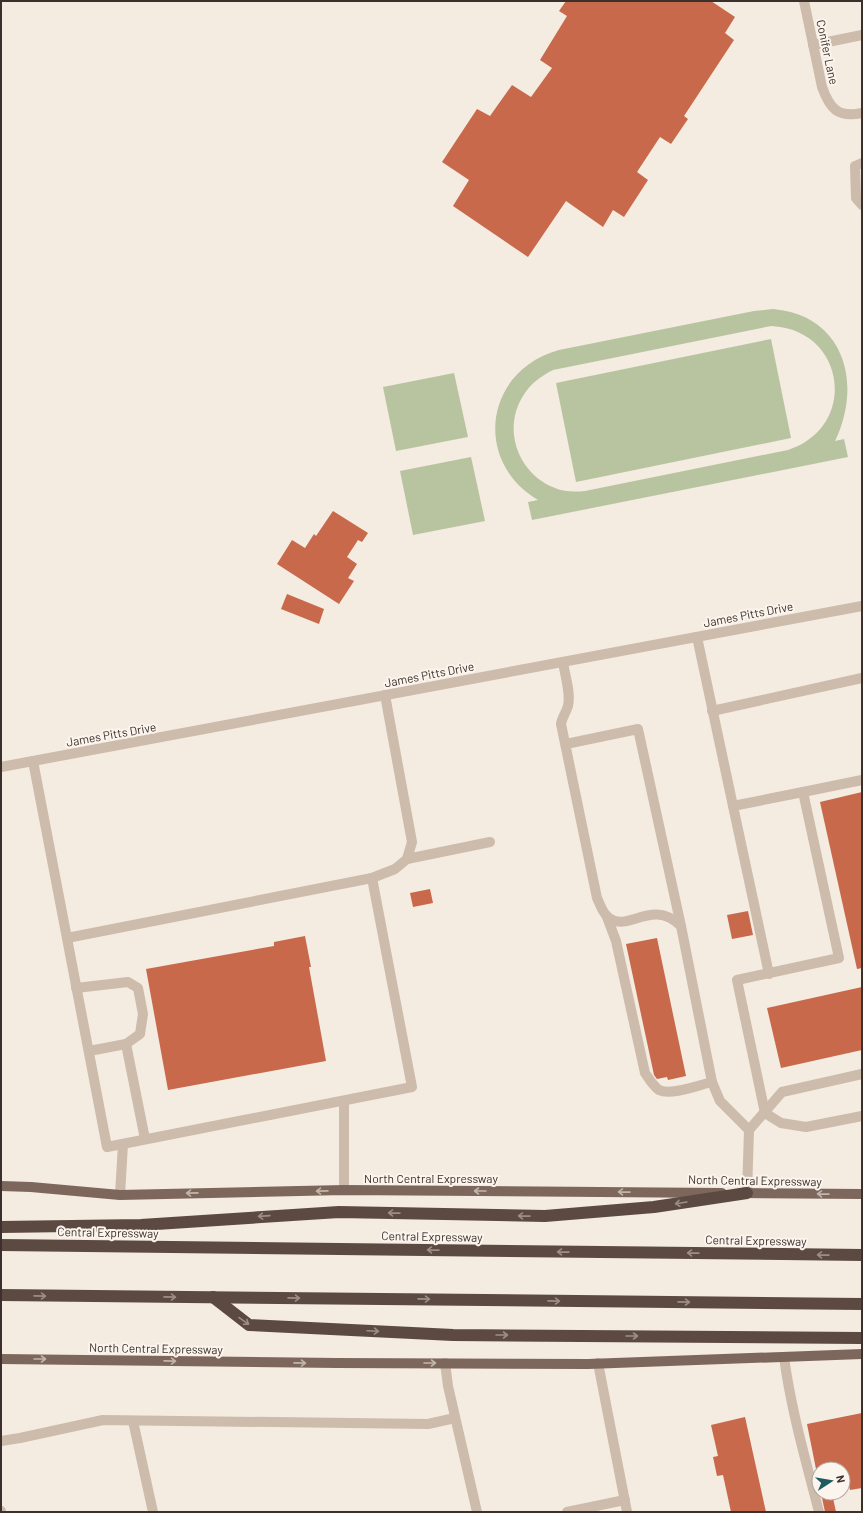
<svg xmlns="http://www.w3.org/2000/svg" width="863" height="1513" font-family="Barlow,sans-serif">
  <rect width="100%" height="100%" fill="#f4ebe1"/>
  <g fill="#b8c4a0" fill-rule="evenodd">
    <path d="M 773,309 C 844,315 863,383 835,441 L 844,439 L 848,457 L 532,520 L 528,502 L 538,500 C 472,461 485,370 559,350 L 754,311 ZM 771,326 C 846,329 859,427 788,450 L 585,491 C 575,492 564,492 555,488 C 518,474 502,429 523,396 C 530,384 541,376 553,370 Z"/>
    <polygon points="771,339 791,438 576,482 556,383"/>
    <polygon points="454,373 468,437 396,451 383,387"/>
    <polygon points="471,457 485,521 413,535 400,471"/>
  </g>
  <g fill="#c8694b">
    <polygon points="566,1 711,1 735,17 725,33 734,40 684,116 688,119 671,144 660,137 637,172 648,180 624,217 613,210 603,227 566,201 528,257 453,206 469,180 442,162 477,109 490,116 512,85 531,97 552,68 540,60 567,16 559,11"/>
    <polygon points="333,511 368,533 362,542 358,540 347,557 357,564 348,578 354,581 339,604 277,564 292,540 305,548 314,534 316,536"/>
    <polygon points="287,594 324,609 319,624 281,609"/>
    <polygon points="862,792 862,968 857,969 820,802"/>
    <polygon points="430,889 433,903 413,907 410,893"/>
    <polygon points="748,911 753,935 732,939 727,915"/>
    <polygon points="305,936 311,967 309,967 326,1061 168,1090 146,969 274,946 274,942"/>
    <polygon points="657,938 686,1076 668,1080 667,1077 657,1079 654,1075 626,944"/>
    <polygon points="862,987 862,1050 781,1068 767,1008"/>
    <polygon points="862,1413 862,1488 850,1490 845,1469 816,1469 807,1424"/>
    <polygon points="745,1417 766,1512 731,1512 723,1475 717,1476 713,1457 718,1456 711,1425"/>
    <polygon points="821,1493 832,1493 836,1512 825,1512"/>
  </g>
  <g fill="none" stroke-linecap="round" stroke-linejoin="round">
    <g stroke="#cdbbac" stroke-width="10">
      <path d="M 804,1 L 822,87 C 830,109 838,118 862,113"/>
      <polyline points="813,45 862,35"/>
      <polyline points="862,163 855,166 856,198 862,205"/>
      <polyline points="697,637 733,806"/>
      <path d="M 563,662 C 565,676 571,693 568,706 C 566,713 562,717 561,724 L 597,898 C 600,904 602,911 606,915 C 626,937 650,896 681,926 L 712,1082 L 720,1101 L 749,1130 L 782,1092 L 862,1074"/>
      <polyline points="712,711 862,678"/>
      <polyline points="566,744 638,729 681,926"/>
      <polyline points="33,761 107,1147 412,1087 372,878"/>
      <polyline points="1,767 862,606"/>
      <polyline points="803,792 862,780"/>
      <polyline points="407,859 490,842"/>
      <path d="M 607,917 L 616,941 L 645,1073 C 649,1079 653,1086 659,1090 C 671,1096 699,1085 712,1082"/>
      <polyline points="67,938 372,878 395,869 407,859 412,842 385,695"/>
      <polyline points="769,974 733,806 803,792 839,958 737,980 765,1113 781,1123 806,1127 862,1116"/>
      <polyline points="76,988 128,982 138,988 143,1014 140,1034 126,1044 89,1051"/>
      <polyline points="126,1044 145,1139"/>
      <polyline points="344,1101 344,1190"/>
      <polyline points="747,1193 749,1130"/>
      <polyline points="120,1195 123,1144"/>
      <path d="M 784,1357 C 791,1410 806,1461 819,1512"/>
      <polyline points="445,1363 448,1386 477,1512"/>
      <polyline points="598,1363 627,1512"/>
      <polyline points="133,1421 153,1512"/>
      <polyline points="1,1441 20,1438 103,1420 428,1424 455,1418"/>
      <polyline points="1,1511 1,1512"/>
      <polyline points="567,1512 625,1500"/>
    </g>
    <g stroke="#7d675c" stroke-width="10">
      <polyline points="1,1186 31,1187 120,1195 344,1190 722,1193"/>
      <polyline points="740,1193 862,1194"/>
      <polyline points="1,1359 337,1363 588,1364 862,1354"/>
    </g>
    <g stroke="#5c4a42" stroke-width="12">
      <polyline points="1,1227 141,1225 339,1212 545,1216 654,1207 747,1193"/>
      <polyline points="1,1245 862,1255"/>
      <polyline points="1,1295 862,1304"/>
      <polyline points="213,1297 249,1325 453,1335 862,1338"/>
    </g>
  </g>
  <defs><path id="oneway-shaft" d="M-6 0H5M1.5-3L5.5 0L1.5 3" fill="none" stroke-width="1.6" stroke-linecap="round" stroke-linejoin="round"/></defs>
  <g stroke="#c2b5ac">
    <use href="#oneway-shaft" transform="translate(322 1191) rotate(179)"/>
    <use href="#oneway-shaft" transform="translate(480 1191) rotate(-180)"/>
    <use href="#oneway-shaft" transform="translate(624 1192) rotate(-179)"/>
    <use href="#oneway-shaft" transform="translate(192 1193) rotate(179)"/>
    <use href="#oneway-shaft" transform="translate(823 1194) rotate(-179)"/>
    <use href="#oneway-shaft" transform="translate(40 1359)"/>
    <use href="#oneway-shaft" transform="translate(170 1361) rotate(1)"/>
    <use href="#oneway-shaft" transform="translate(300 1363) rotate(1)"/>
    <use href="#oneway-shaft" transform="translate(430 1363)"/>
  </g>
  <g stroke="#9c8e87">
    <use href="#oneway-shaft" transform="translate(681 1203) rotate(171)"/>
    <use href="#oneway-shaft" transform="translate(394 1213) rotate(-179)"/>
    <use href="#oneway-shaft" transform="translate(264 1216) rotate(176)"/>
    <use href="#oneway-shaft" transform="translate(524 1216) rotate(-179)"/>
    <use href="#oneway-shaft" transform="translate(433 1250) rotate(-179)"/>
    <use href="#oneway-shaft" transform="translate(563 1252) rotate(-179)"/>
    <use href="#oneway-shaft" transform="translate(693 1253) rotate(-179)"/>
    <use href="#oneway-shaft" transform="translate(823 1255) rotate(-179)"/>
    <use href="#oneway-shaft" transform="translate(40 1296) rotate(1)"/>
    <use href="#oneway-shaft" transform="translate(170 1297) rotate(1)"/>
    <use href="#oneway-shaft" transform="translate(294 1298) rotate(1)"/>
    <use href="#oneway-shaft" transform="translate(424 1299) rotate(1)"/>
    <use href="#oneway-shaft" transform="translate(554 1301) rotate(1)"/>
    <use href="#oneway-shaft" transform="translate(684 1302) rotate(1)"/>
    <use href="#oneway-shaft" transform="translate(244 1321) rotate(35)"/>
    <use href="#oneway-shaft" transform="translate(373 1331) rotate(3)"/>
    <use href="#oneway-shaft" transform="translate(502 1335)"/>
    <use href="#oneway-shaft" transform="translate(632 1336)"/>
  </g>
  <g text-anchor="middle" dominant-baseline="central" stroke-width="4" stroke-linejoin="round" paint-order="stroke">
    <g font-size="12" fill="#3b302b" stroke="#fbf5ee">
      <text transform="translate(828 52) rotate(78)">Conifer Lane</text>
      <text transform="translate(748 614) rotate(-11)">James Pitts Drive</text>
      <text transform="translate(429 674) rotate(-11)">James Pitts Drive</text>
      <text transform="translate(111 734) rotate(-10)">James Pitts Drive</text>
      <text x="431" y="1178">North Central Expressway</text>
      <text transform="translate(755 1180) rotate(1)">North Central Expressway</text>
      <text transform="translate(108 1232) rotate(1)">Central Expressway</text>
      <text transform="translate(432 1236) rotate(1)">Central Expressway</text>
      <text transform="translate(756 1240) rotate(1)">Central Expressway</text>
      <text transform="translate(156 1348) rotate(1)">North Central Expressway</text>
    </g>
  </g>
  <rect width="863" height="1513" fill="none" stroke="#3b302b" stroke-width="4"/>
  <g transform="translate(831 1481) rotate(78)"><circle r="19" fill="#fbf5ee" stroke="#aea6a0"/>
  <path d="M0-3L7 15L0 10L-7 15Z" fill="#1f5a5e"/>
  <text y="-6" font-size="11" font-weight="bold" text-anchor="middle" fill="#3b302b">N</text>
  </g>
</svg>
